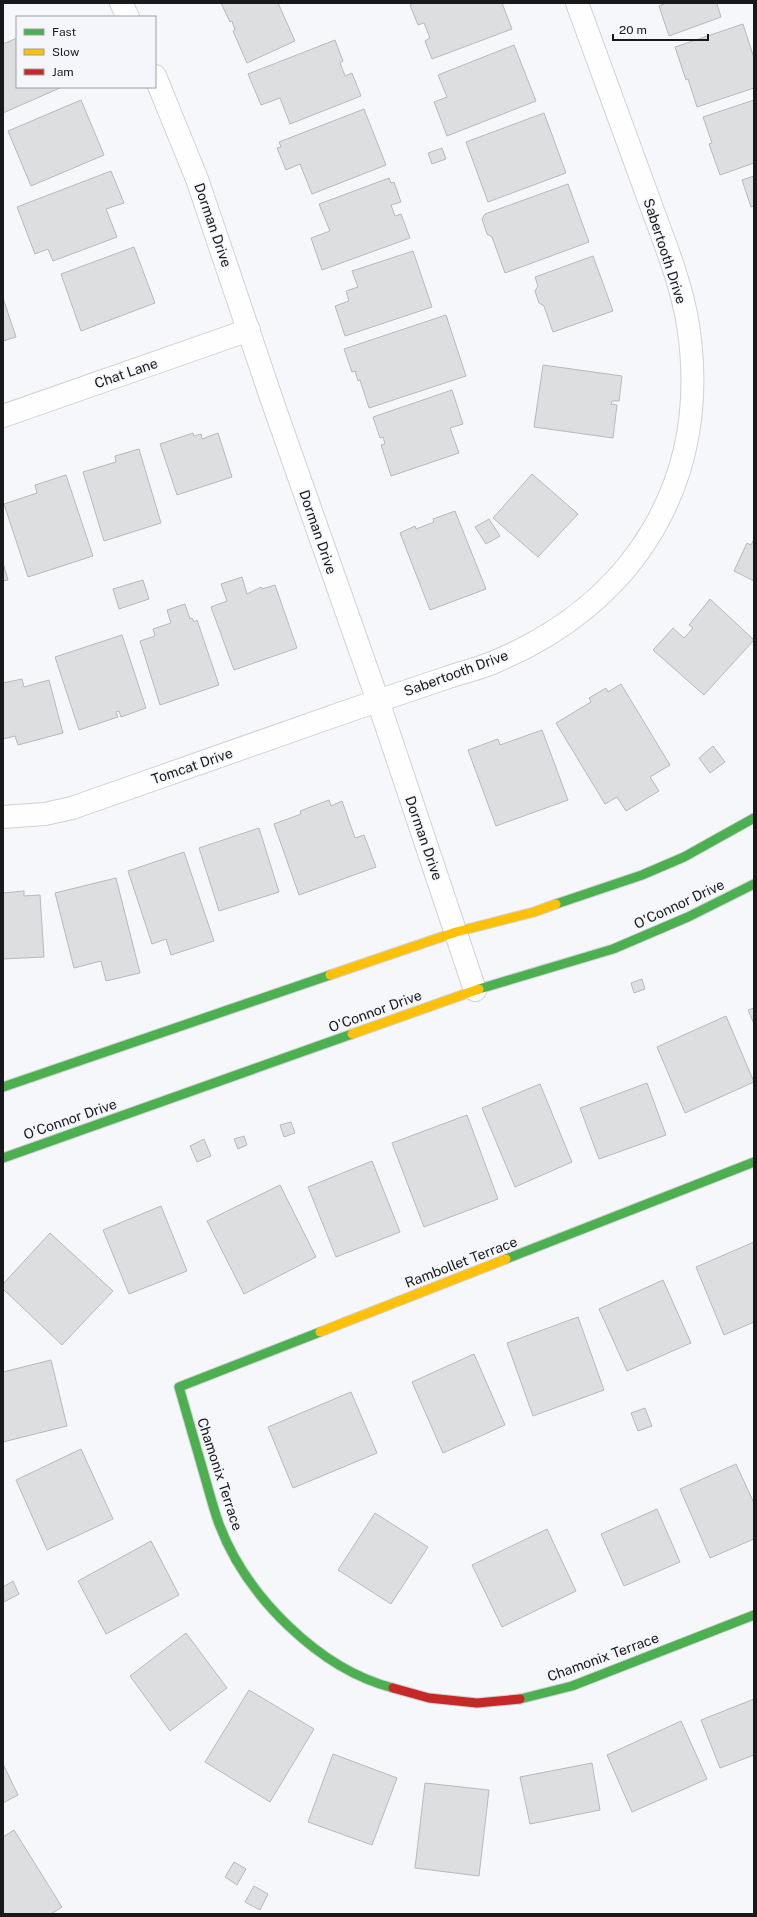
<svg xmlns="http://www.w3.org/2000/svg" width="757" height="1917" font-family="'Public Sans',sans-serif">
  <rect width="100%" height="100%" fill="#f5f7fa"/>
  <g fill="#dddee0" stroke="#b8b9bb">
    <polygon points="221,3 278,3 295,41 247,63 233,31 235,30 232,21 230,22"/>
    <polygon points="502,3 512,29 432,59 425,41 430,38 424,23 418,25 410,5 414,3"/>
    <polygon points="666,3 719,3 717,4 721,17 669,36 659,6"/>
    <polygon points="743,24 754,58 754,88 697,107 688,79 686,80 675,47"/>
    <polygon points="17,38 17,87 62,87 3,113 3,44"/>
    <polygon points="335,40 343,61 340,63 345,76 352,73 361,96 290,124 280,98 261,105 248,74"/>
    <polygon points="514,45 536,101 447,136 434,102 447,97 438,75"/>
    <polygon points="81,100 104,155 31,186 8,131"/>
    <polygon points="754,100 754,163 720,175 709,144 712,143 703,117"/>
    <polygon points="364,109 386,165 312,194 300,164 286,170 277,148 281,147 279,142"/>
    <polygon points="544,113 566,173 488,202 466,142"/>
    <polygon points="442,148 446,159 432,164 428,153"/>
    <polygon points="111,171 124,203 106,209 117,237 53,261 48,249 35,254 17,207"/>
    <polygon points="754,176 754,206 751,207 742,180"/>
    <polygon points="389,178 391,183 394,182 401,202 391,205 395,216 401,214 410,238 322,270 311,238 330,231 319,204"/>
    <polygon points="568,184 589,242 505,273 492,237 487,234 482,219 485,214"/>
    <polygon points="134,247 155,303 81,331 61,274"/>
    <polygon points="413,251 432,307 345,336 335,306 349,301 346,291 358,287 352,271"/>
    <polygon points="593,256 613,311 553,332 544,306 539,303 535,291 538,286 535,277"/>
    <polygon points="3,298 16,337 3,341"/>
    <polygon points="446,315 466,376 369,408 360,380 358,381 355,371 352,372 344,349"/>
    <polygon points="543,365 622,376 619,401 612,401 611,404 617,405 613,438 534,427"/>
    <polygon points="452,390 463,424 450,428 459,453 391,476 381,445 385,444 383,437 380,438 373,417"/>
    <polygon points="193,433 194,436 201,434 202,439 218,433 232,477 177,495 160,444"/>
    <polygon points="139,449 161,523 104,541 83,472 116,462 115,456"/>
    <polygon points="532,474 578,514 538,557 493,518"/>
    <polygon points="66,475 93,556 28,577 4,504 37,493 35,485"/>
    <polygon points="455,511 486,589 430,610 400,533 415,526 416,529 434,522 433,519"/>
    <polygon points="489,519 500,536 486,544 475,527"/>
    <polygon points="754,539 754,581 734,571 747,543 751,545"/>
    <polygon points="3,563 8,580 3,581"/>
    <polygon points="242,577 247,594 261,587 262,589 275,585 297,648 234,670 211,607 227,601 221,584"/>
    <polygon points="143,580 149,599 119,609 113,589"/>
    <polygon points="710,599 754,640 704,695 653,650 673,628 684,638 693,628 689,625"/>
    <polygon points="185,604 190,619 192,618 194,622 197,620 219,685 160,705 140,641 155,636 153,629 171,623 167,610"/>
    <polygon points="122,635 146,708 121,717 119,711 116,712 118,717 79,730 55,657"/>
    <polygon points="22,679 24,687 49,680 63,733 18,745 15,736 3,739 3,683"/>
    <polygon points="621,684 670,765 650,777 659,791 626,811 617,797 605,804 556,723 591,702 589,698 606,688 608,692"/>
    <polygon points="542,730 568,800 496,826 468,750 498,739 500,745"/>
    <polygon points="713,746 725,762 710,773 699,758"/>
    <polygon points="329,800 331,806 342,801 355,838 364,835 376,867 299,895 274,824 301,814 300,811"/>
    <polygon points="259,828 279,892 219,911 199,848"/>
    <polygon points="184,852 214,941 171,955 166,939 152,944 128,871"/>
    <polygon points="116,878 140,973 106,981 101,961 74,968 55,893"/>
    <polygon points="24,891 24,896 40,895 44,957 3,959 3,893"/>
    <polygon points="642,979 645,989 634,993 631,983"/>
    <polygon points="754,1008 754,1024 748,1010"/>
    <polygon points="726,1016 754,1082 685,1113 657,1047"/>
    <polygon points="647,1083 666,1135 599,1159 580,1108"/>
    <polygon points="540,1084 572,1162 515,1187 482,1108"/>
    <polygon points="467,1115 498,1199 424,1227 392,1143"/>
    <polygon points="291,1122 295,1133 284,1137 280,1125"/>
    <polygon points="244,1136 247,1145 238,1149 234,1139"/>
    <polygon points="204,1139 211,1156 197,1162 190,1146"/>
    <polygon points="372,1161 400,1232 336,1257 308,1187"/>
    <polygon points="280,1185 316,1257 244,1294 207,1221"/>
    <polygon points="161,1206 187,1271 129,1294 103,1230"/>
    <polygon points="50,1233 113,1291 62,1345 3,1289 3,1284"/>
    <polygon points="754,1242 754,1322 724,1335 696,1267"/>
    <polygon points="663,1280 691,1343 627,1371 599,1309"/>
    <polygon points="578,1317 604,1390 533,1416 507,1343"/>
    <polygon points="474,1354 505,1425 443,1453 412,1382"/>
    <polygon points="51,1360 67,1426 3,1442 3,1372"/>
    <polygon points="351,1392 377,1453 293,1488 268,1427"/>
    <polygon points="645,1408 652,1426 638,1431 631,1413"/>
    <polygon points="81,1449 113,1519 47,1550 16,1480"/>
    <polygon points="736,1464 754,1503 754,1539 710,1558 680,1489"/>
    <polygon points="657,1509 680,1562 624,1586 601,1534"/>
    <polygon points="375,1513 428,1547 391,1604 338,1570"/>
    <polygon points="547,1529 576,1591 502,1627 472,1565"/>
    <polygon points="151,1541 179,1595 106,1634 78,1581"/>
    <polygon points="13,1581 19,1594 4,1602 3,1587"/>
    <polygon points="186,1633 227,1688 170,1731 130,1676"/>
    <polygon points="249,1690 314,1729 270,1802 205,1762"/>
    <polygon points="754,1699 754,1755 720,1768 701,1720"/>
    <polygon points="681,1721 707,1779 632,1812 607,1755"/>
    <polygon points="333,1754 397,1778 372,1845 308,1822"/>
    <polygon points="592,1763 600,1810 530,1824 520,1777"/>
    <polygon points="3,1764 18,1795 3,1803"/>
    <polygon points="425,1783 489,1790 479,1876 415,1868"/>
    <polygon points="14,1830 62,1907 51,1914 3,1914 3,1837"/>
    <polygon points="234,1862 246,1869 237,1885 225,1877"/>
    <polygon points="254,1886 268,1894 260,1910 245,1902"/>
  </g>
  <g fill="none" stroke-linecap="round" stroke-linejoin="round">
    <defs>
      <g id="street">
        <polyline points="121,3 128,17"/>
        <polyline points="155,76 197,179 275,409 378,701 475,990"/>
        <polyline points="3,416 249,330"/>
        <path d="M 3,817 L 45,814 L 72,808 C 164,775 256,743 348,711 C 380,700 413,689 446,678 C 461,673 477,669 492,663 C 636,604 712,479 688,325 C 681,281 663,239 648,197 C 624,132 601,68 577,3"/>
      </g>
      <g id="fast">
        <polyline points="556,904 642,875 684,857 754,818"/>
        <polyline points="479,989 613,949 688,917 754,884"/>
        <polyline points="3,1087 330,975"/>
        <polyline points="3,1158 352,1034"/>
        <polyline points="506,1259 754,1162"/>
        <path d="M 320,1332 L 179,1387 C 188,1418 197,1449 206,1481 C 210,1495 214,1510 219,1524 C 246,1596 319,1669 393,1688"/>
        <polyline points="520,1699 572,1686 754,1615"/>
      </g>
      <g id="slow">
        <polyline points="330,975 456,932 534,912 556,904"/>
        <polyline points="352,1034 479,989"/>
        <polyline points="320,1332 506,1259"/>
      </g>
      <polyline id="jam" points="393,1688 429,1698 477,1703 520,1699"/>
    </defs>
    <use href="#street" stroke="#cfd1d3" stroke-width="24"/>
    <use href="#fast" stroke="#cfd1d3" stroke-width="11"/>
    <use href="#slow" stroke="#cfd1d3" stroke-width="11"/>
    <use href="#jam" stroke="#cfd1d3" stroke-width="11"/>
    <use href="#street" stroke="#fefefe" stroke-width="22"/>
    <use href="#fast" stroke="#4caf50" stroke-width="9"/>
    <use href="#slow" stroke="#ffc107" stroke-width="9"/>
    <use href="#jam" stroke="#c62828" stroke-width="9"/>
  </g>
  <g text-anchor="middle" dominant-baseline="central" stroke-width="3" stroke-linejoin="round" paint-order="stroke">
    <g font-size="14" fill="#18191a" stroke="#f4f6fb">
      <text transform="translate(213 225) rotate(71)">Dorman Drive</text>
      <text transform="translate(665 251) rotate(72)">Sabertooth Drive</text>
      <text transform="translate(126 373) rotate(-19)">Chat Lane</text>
      <text transform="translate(318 532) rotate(71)">Dorman Drive</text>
      <text transform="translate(456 673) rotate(-20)">Sabertooth Drive</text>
      <text transform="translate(192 766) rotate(-19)">Tomcat Drive</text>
      <text transform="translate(424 838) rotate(71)">Dorman Drive</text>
      <text transform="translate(679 904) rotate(-25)">O'Connor Drive</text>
      <text transform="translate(375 1011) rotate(-20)">O'Connor Drive</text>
      <text transform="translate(70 1119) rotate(-19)">O'Connor Drive</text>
      <text transform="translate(461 1262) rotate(-21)">Rambollet Terrace</text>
      <text transform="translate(220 1474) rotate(72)">Chamonix Terrace</text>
      <text transform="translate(603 1657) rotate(-20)">Chamonix Terrace</text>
    </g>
  </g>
  <rect width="757" height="1917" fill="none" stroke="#18191a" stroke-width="8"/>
  <rect x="16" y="16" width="140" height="72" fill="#f4f6fb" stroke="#9c9ea1"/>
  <rect x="24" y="29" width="20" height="6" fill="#4caf50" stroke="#9c9ea1"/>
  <text x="52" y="36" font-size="12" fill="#18191a">Fast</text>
  <rect x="24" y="49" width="20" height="6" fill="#ffc107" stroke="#9c9ea1"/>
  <text x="52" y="56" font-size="12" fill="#18191a">Slow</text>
  <rect x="24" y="69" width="20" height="6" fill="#c62828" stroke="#9c9ea1"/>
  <text x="52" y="76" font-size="12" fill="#18191a">Jam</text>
  <path d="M613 34v6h95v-6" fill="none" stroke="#18191a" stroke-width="2"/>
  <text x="619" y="34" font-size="12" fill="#18191a" stroke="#f4f6fb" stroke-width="3" paint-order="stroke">20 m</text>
</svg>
